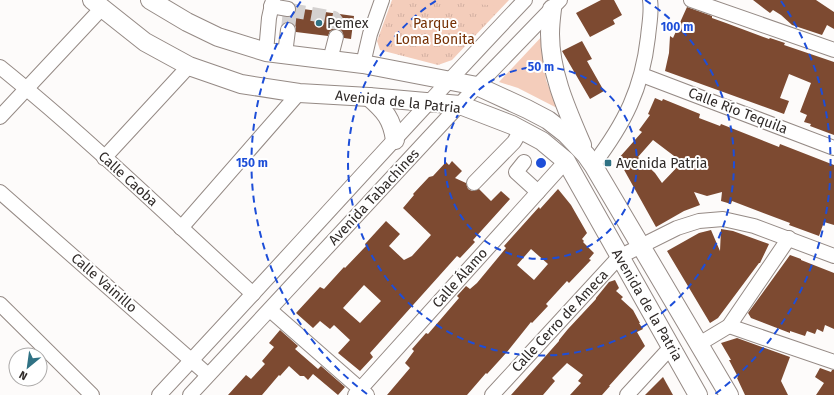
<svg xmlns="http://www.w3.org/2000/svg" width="834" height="395" font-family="'Fira Sans',sans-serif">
  <defs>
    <pattern id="park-tufts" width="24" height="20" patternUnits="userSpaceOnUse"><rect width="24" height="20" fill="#f4cdbb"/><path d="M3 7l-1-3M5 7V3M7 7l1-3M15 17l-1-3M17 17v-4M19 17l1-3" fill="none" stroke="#d2b0a1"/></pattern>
  </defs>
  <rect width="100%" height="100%" fill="#fdfbfa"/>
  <polygon fill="url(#park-tufts)" points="392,0 509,0 452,60 438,65 380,50 377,41"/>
  <g fill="#f4cdbb">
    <polygon points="462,0 504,0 499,6 464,3"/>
    <polygon points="545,33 543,53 546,80 557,108 518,88 499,82"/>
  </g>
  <g fill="#7d4a31" fill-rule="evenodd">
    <polygon points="601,0 614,0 622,15 613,20 615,24 590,37 576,13"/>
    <polygon points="753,0 816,0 834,12 834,29 827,25 822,35 792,25 781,15 773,10 770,13"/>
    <polygon points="687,7 712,16 712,18 726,23 769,39 770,38 785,43 784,45 834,62 834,135 810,126 811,124 804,122 807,115 800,112 811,83 789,74 780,98 789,101 784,114 665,71 669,53 670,36 673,38"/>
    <polygon points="296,8 354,16 351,39 344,38 342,31 338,29 330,31 328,36 296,32 296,27 293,24 286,22 287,17 294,15"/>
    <polygon points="582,41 592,59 587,61 604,91 590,99 562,51"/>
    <path d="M 655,98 L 662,101 L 663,99 L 700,114 L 699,118 L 720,126 L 721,124 L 779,147 L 780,144 L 834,165 L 834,225 L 824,222 L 819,236 L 789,225 L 790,223 L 732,201 L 731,204 L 721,201 L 722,192 L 707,196 L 694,192 L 700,205 L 684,211 L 656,227 L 618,159 L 642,132 L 639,130 L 650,115 L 648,114 ZM 653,140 L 682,162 L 662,183 L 655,173 L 638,157 Z"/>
    <path d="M 452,161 L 462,171 L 455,178 L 466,183 L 468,189 L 472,191 L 479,189 L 491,201 L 501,191 L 510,199 L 473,240 L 475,242 L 460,258 L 457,256 L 370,353 L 373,357 L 360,371 L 338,353 L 350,340 L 334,325 L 330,329 L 320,321 L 313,328 L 296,313 L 320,287 L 324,289 L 344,267 L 345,268 L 366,246 L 365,244 L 386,221 L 400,234 L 389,246 L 404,260 L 412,256 L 431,235 L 403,208 L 414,195 L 413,194 L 429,177 L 433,176 L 446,162 L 449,165 ZM 364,285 L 381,301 L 360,323 L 343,308 Z"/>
    <path d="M 558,189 L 571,205 L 587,233 L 582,239 L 584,241 L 583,242 L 594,253 L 589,259 L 591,260 L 569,283 L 567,281 L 546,304 L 548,306 L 532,323 L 531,322 L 507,352 L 487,374 L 486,373 L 467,395 L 387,395 L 410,368 L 405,363 L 414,351 L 412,349 L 426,333 L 428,334 L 459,298 L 457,296 L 466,286 L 470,289 L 477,283 L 506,248 L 504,246 L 539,207 L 540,209 ZM 531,249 L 548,264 L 534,280 L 517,265 Z"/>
    <polygon points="721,229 733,231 769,244 760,263 759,263 718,318 710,323 667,251 699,233 711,230 720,251"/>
    <polygon points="790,255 801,259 801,260 834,273 834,329 825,325 823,332 817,329 815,334 807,331 805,336 790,331 790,333 751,318 748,313"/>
    <polygon points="615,280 619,288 616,291 623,297 621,299 633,310 640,323 639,323 643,329 637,332 645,346 609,386 610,386 602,395 570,395 581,383 578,381 583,375 567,363 552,378 555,381 543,395 511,395 559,341 559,340 568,329 596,299 596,298 609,282"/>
    <polygon points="280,330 298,346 295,349 318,369 321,366 345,387 338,395 313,374 308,380 304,376 300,376 289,366 280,376 279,375 262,395 228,395 246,375 251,379 265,364 262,361 274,347 269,343"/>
    <polygon points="737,338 790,357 781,381 788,395 745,395 737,378 738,377 729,360 731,360 721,343"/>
    <polygon points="820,368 831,372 832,370 834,370 834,395 816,395 824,383 815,377"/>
    <polygon points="663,377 673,395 645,395"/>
  </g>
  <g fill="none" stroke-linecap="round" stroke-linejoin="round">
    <polyline stroke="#d4d1d0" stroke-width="14" stroke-dasharray="14 7" stroke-linecap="butt" points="288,30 290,10 334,18 337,22 336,37"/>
    <defs>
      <g id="minor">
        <polyline points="691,0 834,50"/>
        <polyline points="271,6 288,9"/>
        <polyline points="266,52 269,18 273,0"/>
        <polyline points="285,54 288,30"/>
        <polyline points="330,60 336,37"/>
        <polyline points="363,64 370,34 382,0"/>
        <path d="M 0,67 C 88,138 170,218 253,294"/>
        <polyline points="642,75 834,148"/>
        <polyline points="0,117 102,8"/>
        <polyline points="104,158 189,66"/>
        <polyline points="524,162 516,172 538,192"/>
        <path d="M 593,165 C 625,123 642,89 648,37 C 649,25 652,12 650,0"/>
        <polyline points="474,183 514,142 521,130"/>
        <polyline points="0,192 208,375"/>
        <polyline points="181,228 299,93"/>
        <polyline points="0,304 92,395"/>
        <polyline points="270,310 367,395"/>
        <polyline points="729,326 834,362"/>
        <polyline points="699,344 729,326 789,238"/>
        <path d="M 159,395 C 282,264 401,130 525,0"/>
        <polyline points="190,395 477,86 560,0"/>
        <polyline points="355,395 566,161"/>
        <polyline points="492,395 619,257 677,228 699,221 723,219 754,226 834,256"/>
        <polyline points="627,395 671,347"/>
      </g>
      <g id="major">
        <polyline points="92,0 145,42 189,66 241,84 299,93 369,97 460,105 512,125 542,141 566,161 698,395"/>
        <polyline points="150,0 187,22 218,37 266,52 363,64 477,86 527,109 548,120 566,134 586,155 593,165 729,395"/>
        <path d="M 552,9 C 551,17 550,25 550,34 C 550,73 567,110 582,145"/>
        <path d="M 369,97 C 385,111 392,119 395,140"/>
      </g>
    </defs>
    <use href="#minor" stroke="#958a85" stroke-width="16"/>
    <use href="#major" stroke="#958a85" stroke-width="20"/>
    <use href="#minor" stroke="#fff" stroke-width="14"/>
    <use href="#major" stroke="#fff" stroke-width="18"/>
  </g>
  <g fill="none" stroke="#1d4ed8" stroke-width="2" stroke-dasharray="7 5">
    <circle cx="541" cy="163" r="96"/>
    <path d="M645 0A193 193 0 1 1 437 0"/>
    <path d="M367 394A289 289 0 0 1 301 1M781 1A289 289 0 0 1 715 394"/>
  </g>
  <g fill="#307284" stroke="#fff" stroke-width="1.5">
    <circle cx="319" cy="23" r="4"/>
    <rect x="604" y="159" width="8" height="8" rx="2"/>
  </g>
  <g text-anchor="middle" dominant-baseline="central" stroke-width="4" stroke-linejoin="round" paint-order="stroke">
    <g font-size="14" fill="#302b29" stroke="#fff" text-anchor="start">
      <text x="327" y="23">Pemex</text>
      <text x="616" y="163">Avenida Patria</text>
    </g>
    <g font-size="14" fill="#763105" stroke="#fff">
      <text x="435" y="23">Parque<tspan x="435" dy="16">Loma Bonita</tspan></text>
    </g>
    <g font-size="14" fill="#302b29" stroke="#fff">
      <text transform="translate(398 102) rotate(6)">Avenida de la Patria</text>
      <text transform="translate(738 111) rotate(21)">Calle Río Tequila</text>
      <text transform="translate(128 179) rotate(42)">Calle Caoba</text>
      <text transform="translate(374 197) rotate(-47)">Avenida Tabachines</text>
      <text transform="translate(460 278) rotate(-48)">Calle Álamo</text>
      <text transform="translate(104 283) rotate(41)">Calle Vainillo</text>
      <text transform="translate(647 305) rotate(60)">Avenida de la Patria</text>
      <text transform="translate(560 321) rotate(-47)">Calle Cerro de Ameca</text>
    </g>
  </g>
  <circle cx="541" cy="163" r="6" fill="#1d4ed8" stroke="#fff" stroke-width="2"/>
  <g font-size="12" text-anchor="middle" font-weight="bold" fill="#1d4ed8" stroke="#fff" stroke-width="4" stroke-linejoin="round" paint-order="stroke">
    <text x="677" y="31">100 m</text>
    <text x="541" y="71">50 m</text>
    <text x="252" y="167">150 m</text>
  </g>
  <g transform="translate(28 367) rotate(209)"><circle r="19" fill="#ffffff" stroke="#acaaa9"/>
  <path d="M0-3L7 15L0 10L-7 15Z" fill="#307284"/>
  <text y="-6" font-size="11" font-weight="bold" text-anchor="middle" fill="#302b29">N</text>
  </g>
</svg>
